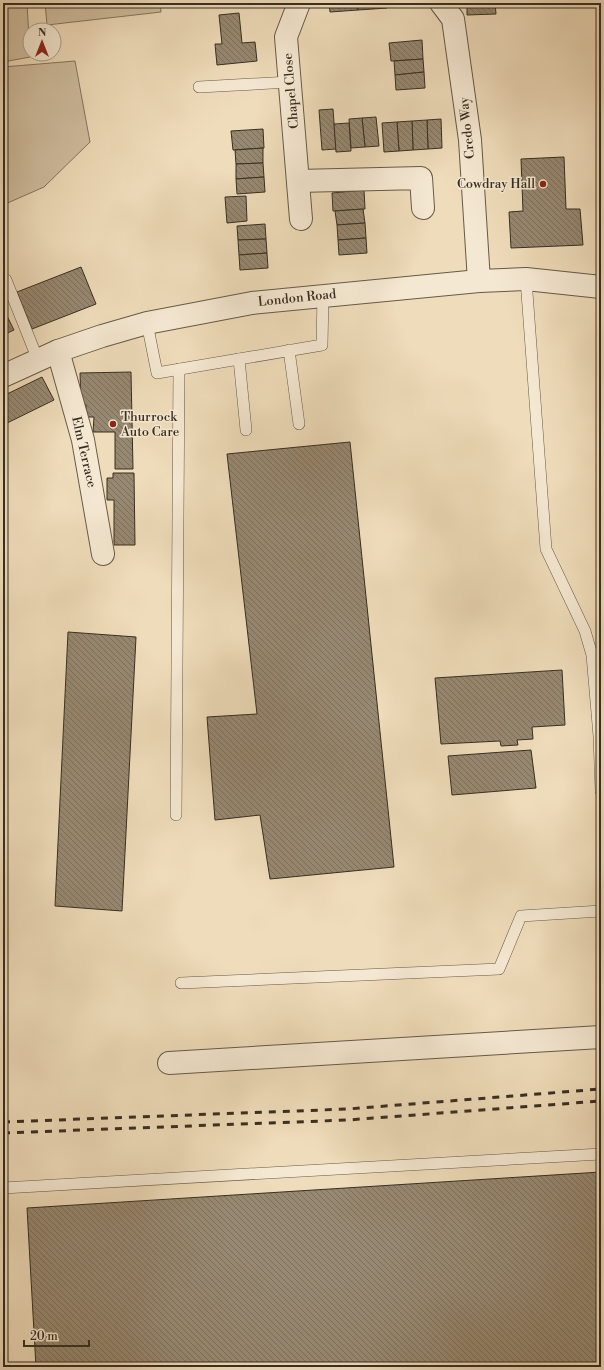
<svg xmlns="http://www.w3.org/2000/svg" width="604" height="1370" font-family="'Libre Bodoni',serif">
  <defs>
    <pattern id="building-back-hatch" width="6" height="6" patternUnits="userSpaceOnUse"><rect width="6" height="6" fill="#978871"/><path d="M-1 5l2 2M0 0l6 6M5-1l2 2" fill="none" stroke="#7c705c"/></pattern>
  </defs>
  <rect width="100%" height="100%" fill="#efdcba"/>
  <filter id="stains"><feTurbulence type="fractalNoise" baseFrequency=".005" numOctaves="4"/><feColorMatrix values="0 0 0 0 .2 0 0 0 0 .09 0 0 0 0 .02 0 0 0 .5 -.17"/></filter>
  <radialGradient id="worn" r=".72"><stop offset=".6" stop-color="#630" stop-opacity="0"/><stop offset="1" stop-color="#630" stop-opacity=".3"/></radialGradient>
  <g fill="#d0bea0" stroke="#847660">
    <polygon points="3,3 27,3 30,57 3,62"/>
    <polygon points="45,3 160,3 161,12 47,25"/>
    <polygon points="75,61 90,142 44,187 3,205 3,67"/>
  </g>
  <g fill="url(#building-back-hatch)" stroke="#382e21">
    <polygon points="329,3 358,3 358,10 330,12"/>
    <polygon points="358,3 373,3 373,9 358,10"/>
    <polygon points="373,3 387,3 387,8 373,9"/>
    <polygon points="467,3 495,3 496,14 467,15"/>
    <polygon points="239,13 242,43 255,42 257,61 217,65 215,44 222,44 219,15"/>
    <polygon points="422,40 423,59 391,61 389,43"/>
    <polygon points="423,59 424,72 395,75 394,61"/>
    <polygon points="424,72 425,88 396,90 395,75"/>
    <polygon points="333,109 336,149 322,150 319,110"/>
    <polygon points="376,117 379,146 365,147 362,118"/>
    <polygon points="362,118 365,147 351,148 349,119"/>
    <polygon points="441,119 442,148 428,149 427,120"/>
    <polygon points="427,120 428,149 413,150 412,121"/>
    <polygon points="412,121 413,150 399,151 397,122"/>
    <polygon points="397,122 399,151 384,152 382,123"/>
    <polygon points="349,123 351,151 336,152 334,124"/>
    <polygon points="263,129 264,148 233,150 231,131"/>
    <polygon points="263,148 263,163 236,164 235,150"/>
    <polygon points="564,157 566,209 580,209 583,245 511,248 509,212 523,211 521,159"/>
    <polygon points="263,163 264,177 236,179 236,164"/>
    <polygon points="264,177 265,192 237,194 236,179"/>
    <polygon points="364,190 365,209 333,211 332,193"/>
    <polygon points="246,196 247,221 227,223 225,197"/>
    <polygon points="363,209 365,223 337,225 335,211"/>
    <polygon points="365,223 366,238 338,240 337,225"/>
    <polygon points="265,224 266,239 238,240 237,226"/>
    <polygon points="366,238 367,253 339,255 338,240"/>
    <polygon points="266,239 267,253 239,255 238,240"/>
    <polygon points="267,253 268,268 240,270 239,255"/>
    <polygon points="81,267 96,304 32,329 17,292"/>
    <polygon points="5,312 14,330 3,335 3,313"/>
    <polygon points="131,372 133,469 115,469 115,432 93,432 94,417 86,417 86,405 81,405 80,373"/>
    <polygon points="42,377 54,400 3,425 3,396"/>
    <polygon points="350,442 394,867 270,879 260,815 215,820 207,717 257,714 227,454"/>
    <polygon points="113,473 134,473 135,545 114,545 114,500 107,500 107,478 113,478"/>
    <polygon points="68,632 136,637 122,911 55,906"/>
    <polygon points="562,670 565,725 532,727 533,739 517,740 518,745 501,746 500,741 441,744 435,678"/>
    <polygon points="531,750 536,788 452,795 448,756"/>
    <polygon points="601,1172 601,1367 36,1367 27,1208"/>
  </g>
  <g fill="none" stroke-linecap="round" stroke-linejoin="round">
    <defs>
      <g id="service">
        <polyline points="199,87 290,82"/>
        <polyline points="526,279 546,549 585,631 592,655 599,736 601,791"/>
        <polyline points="3,280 6,280 38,360"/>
        <polyline points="147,323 157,373 322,345 323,295"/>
        <polyline points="289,350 299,424"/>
        <polyline points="239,359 246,430"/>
        <polyline points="176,815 179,369"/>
        <polyline points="181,983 499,969 521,916 601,911"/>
        <polyline points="3,1188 601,1154"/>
      </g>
      <g id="minor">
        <polyline points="299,3 286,37 301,219"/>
        <polyline points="441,3 453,19 470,140 479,281"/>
        <polyline points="298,181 421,178 423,208"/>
        <polyline points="58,351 83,440 103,554"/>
        <polyline points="169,1063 601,1037"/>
      </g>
      <polyline id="tertiary" points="3,376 58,351 102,336 147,323 252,303 479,281 526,279 601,287"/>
    </defs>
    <use href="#service" stroke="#665a47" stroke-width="12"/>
    <use href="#minor" stroke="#665a47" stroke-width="24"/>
    <use href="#tertiary" stroke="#665a47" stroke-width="24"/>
    <use href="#service" stroke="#f5e8d2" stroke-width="11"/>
    <use href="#minor" stroke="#f5e8d2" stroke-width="22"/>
    <use href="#tertiary" stroke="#f5e8d2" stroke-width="22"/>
    <g stroke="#382e21" stroke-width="3" stroke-dasharray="7 7" stroke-linecap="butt">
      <polyline points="3,1122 348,1109 601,1089"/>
      <polyline points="3,1133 348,1120 601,1101"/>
    </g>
  </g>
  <g fill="#8f2418" stroke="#f5e8d2" stroke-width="1.5">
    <circle cx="543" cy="184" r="4"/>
    <circle cx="113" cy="424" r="4"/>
  </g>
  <g text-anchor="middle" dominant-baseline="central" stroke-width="3" stroke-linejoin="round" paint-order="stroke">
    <g font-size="13" fill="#382e21" stroke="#f5e8d2">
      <text transform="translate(291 91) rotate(-95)">Chapel Close</text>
      <text transform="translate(467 128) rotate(-96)">Credo Way</text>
      <text transform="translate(297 298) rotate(-6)">London Road</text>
      <text transform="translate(84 452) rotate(77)">Elm Terrace</text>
    </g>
    <g font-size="13" fill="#382e21" stroke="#f5e8d2" text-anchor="end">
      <text x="535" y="184">Cowdray Hall</text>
      <text x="121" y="417" text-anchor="start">Thurrock<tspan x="121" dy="15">Auto Care</tspan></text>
    </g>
  </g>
  <rect width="604" height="1370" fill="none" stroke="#efdcba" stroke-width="16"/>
  <rect x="4" y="4" width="596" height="1362" fill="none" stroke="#382e21" stroke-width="2"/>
  <rect x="8" y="8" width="588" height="1354" fill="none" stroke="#382e21"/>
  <g transform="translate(42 42)"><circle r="19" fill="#f5e8d2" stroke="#a99e8b"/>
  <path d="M0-3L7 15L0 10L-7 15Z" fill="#8f2418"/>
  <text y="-6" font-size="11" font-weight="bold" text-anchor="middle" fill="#382e21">N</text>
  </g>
  <path d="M24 1340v6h65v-6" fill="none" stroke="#382e21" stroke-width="2"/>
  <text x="30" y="1340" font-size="12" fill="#382e21" stroke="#f5e8d2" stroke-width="3" paint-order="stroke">20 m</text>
  <rect width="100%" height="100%" filter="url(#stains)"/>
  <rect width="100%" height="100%" fill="url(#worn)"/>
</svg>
